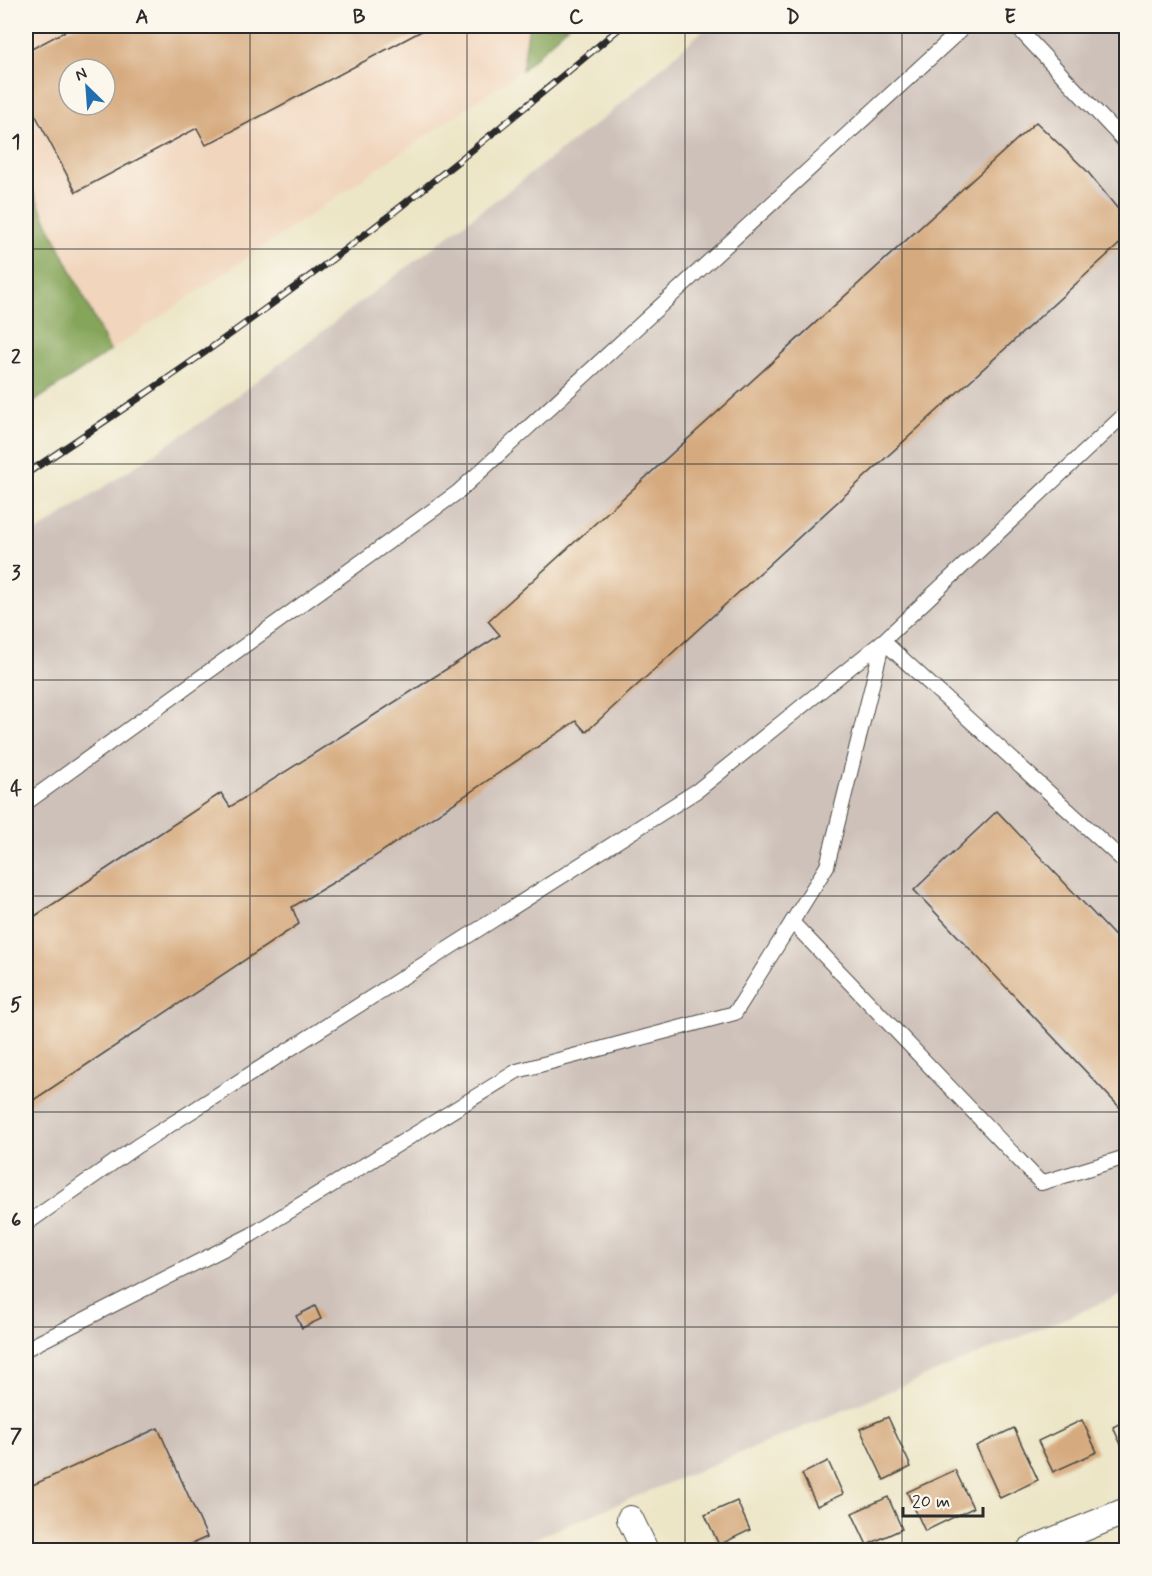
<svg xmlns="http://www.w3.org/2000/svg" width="1152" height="1576" font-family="Mynerve,sans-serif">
  <rect width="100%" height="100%" fill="#fbf7ec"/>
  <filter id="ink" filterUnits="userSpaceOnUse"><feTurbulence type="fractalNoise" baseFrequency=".0167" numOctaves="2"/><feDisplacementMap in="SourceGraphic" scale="12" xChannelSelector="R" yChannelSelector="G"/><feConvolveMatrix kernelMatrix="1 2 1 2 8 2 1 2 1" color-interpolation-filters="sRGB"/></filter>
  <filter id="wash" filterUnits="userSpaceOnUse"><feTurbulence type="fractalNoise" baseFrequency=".008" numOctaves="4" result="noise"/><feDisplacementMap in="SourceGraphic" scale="24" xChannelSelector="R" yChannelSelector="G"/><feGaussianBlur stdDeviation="1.35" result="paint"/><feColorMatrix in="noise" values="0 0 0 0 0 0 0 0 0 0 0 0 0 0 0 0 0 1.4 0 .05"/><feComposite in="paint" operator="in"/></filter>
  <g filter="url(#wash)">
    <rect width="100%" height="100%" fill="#ece5c6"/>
    <path fill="#f1d5bd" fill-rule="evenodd" d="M 26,26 L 529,26 L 522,70 L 110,351 L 26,178 ZM 69,69 L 105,69 L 105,105 L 69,105 Z"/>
    <polygon fill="#cec1ba" points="708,26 1126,26 1126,1293 507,1550 26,1550 26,539 209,417 609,114"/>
    <g fill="#85a55a" stroke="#586842" stroke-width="1.5">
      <polygon points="529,26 568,26 522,70"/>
      <polygon points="26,178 110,351 26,407"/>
    </g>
    <g id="blocks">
      <g fill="#d6aa7f" fill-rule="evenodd">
        <path d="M 75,26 L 431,26 L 206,145 L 197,128 L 76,192 L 26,97 L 26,52 ZM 69,69 L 105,69 L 105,105 L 69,105 Z"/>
        <polygon points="1036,122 1087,171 1126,219 1126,238 586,732 576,721 359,867 292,907 299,924 26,1105 26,922 221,793 230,807 500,635 488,621"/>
        <polygon points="997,811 1126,948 1126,1114 914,890"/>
        <polygon points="315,1306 321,1319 302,1328 296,1316"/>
        <polygon points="1126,1402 1126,1416 1121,1404"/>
        <polygon points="888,1417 911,1467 884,1480 860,1429"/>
        <polygon points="1082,1420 1097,1452 1053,1472 1038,1441"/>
        <polygon points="1126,1420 1126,1450 1124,1451 1113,1427"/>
        <polygon points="158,1428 207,1537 178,1550 26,1550 26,1488"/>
        <polygon points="1014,1428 1038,1480 1000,1498 976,1446"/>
        <polygon points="828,1461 843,1494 817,1506 802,1474"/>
        <polygon points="955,1470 973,1508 925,1531 907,1492"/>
        <polygon points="888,1497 902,1529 867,1545 852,1513"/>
        <polygon points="737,1501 750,1530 719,1545 705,1515"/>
      </g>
    </g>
  </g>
  <g filter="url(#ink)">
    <use href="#blocks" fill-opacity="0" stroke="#484742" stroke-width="1.5"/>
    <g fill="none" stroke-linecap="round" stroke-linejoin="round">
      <defs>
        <g id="service">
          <polyline points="1016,26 1126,143"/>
          <polyline points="26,803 458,492 965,26"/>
          <polyline points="792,922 1041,1183 1126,1157"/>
          <polyline points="26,1224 137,1146 698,790 883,641 1126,413"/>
          <polyline points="26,1349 251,1235 517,1071 735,1013 827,866 883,641 1126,863"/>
        </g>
        <g id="minor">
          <polyline points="630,1519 645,1550"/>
          <polyline points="1030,1550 1126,1511"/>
        </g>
      </defs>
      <use href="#service" stroke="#484742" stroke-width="16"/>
      <use href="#minor" stroke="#484742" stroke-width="28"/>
      <use href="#service" stroke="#fff" stroke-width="14"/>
      <use href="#minor" stroke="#fff" stroke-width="26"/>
      <defs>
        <path id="rail" d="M 26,474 C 104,422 182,370 258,314 C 383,224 504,126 622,26"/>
      </defs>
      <use href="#rail" stroke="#2b2b2b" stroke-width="7"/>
      <use href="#rail" stroke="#fbf7ec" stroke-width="4.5" stroke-dasharray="14" stroke-linecap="butt"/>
    </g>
  </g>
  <path fill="none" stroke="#2b2b2b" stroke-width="1.5" stroke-opacity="0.55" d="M 250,26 L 250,1550M 467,26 L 467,1550M 685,26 L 685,1550M 902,26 L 902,1550M 26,249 L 1126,249M 26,464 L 1126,464M 26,680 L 1126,680M 26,896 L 1126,896M 26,1112 L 1126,1112M 26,1327 L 1126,1327"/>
  <rect width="1152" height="1576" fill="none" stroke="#fbf7ec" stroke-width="66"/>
  <g transform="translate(87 87) rotate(335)"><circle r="28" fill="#fbf7ec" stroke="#a8a59f" stroke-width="1.5"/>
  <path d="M0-4.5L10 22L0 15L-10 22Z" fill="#1f6fb2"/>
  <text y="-9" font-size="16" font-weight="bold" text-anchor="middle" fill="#2b2b2b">N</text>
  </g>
  <path d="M903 1507v9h80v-9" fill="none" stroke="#2b2b2b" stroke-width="3"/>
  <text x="912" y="1507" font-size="18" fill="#2b2b2b" stroke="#fbf7ec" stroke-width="4.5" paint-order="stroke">20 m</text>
  <rect x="33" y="33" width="1086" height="1510" fill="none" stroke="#2b2b2b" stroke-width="2"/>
  <g font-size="20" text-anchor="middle" font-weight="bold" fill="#2b2b2b">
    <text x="142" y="23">A</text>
    <text x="359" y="23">B</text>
    <text x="576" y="23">C</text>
    <text x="793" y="23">D</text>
    <text x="1010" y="23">E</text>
    <text x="16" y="148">1</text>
    <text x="16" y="363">2</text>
    <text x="16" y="579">3</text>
    <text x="16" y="795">4</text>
    <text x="16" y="1011">5</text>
    <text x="16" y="1226">6</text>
    <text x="16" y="1442">7</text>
  </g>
</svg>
